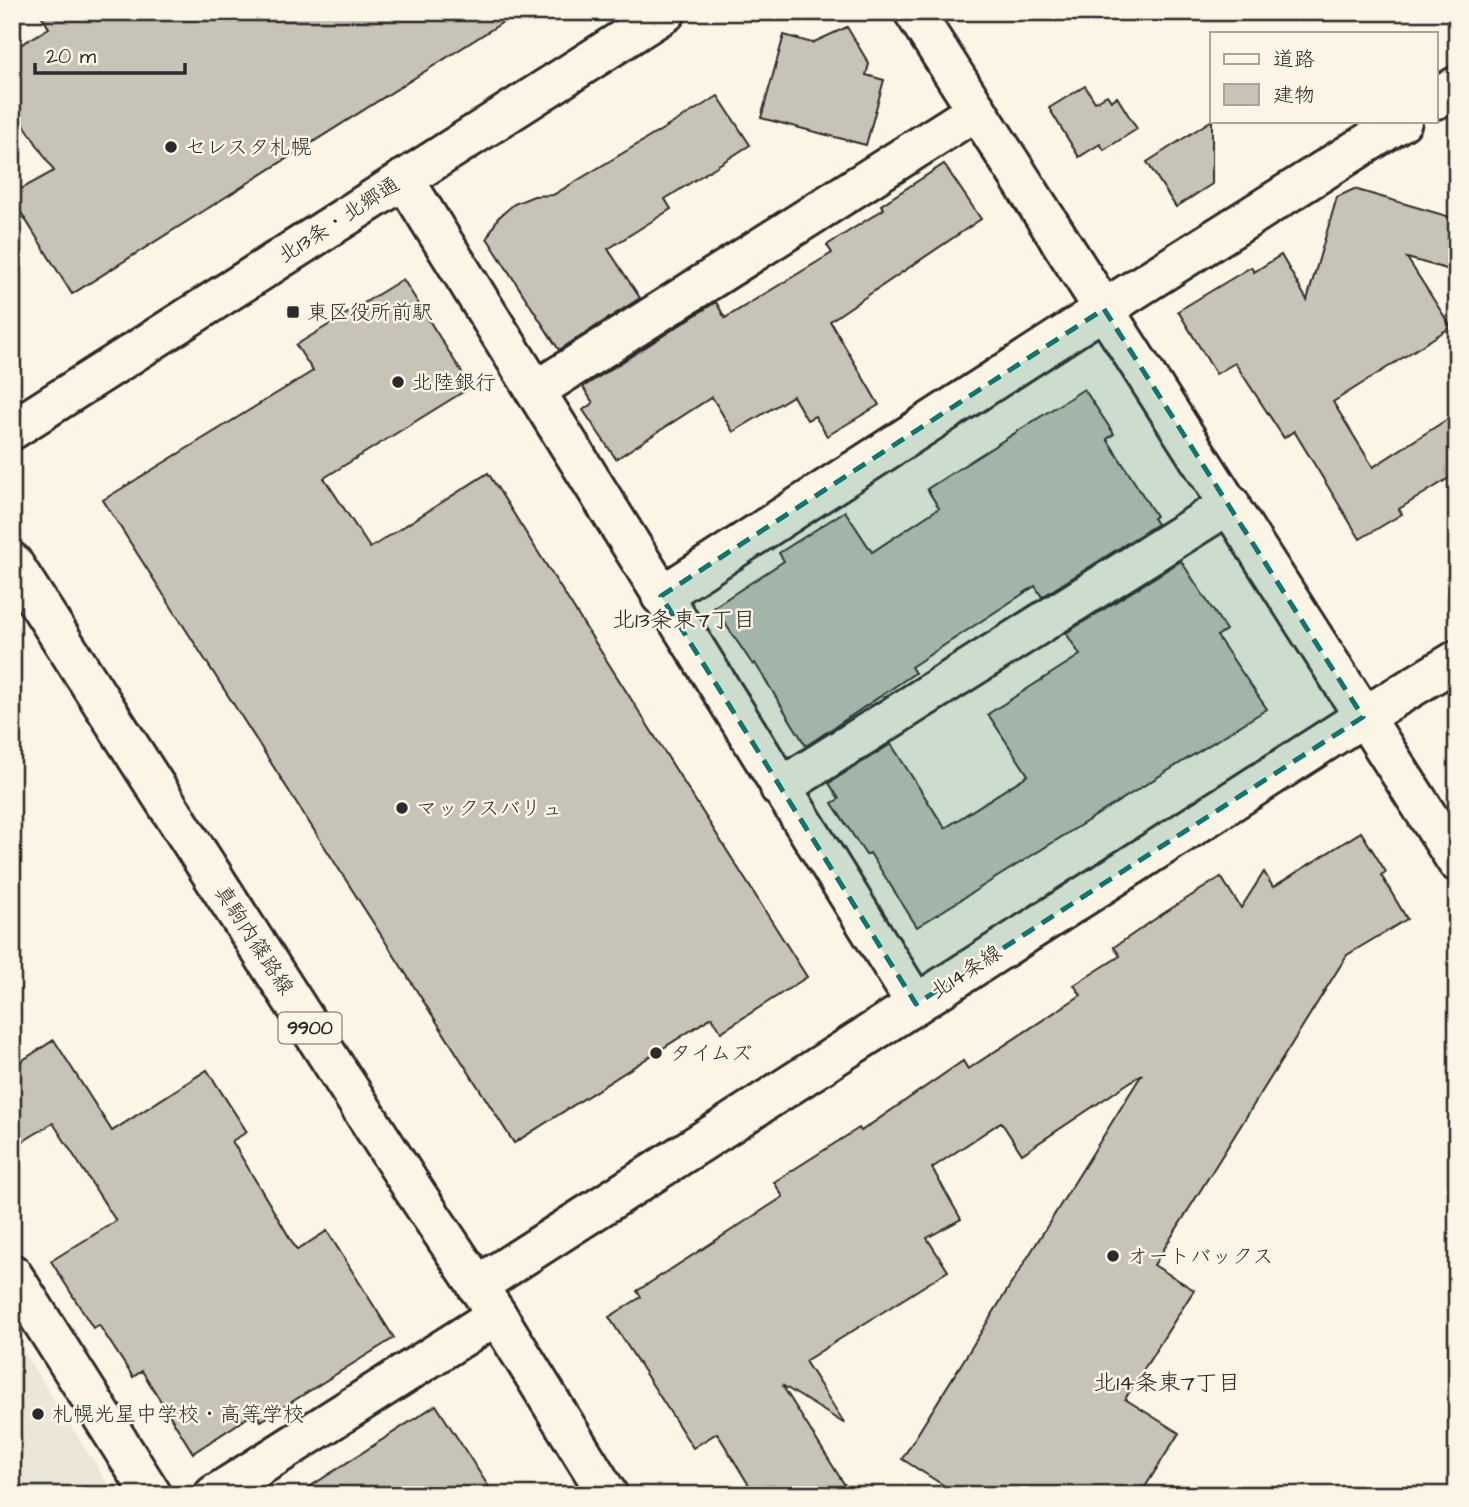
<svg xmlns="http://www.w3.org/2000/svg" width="1469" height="1507" font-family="'Architects Daughter','Klee One',sans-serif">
  <rect width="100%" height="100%" fill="#fcf5e5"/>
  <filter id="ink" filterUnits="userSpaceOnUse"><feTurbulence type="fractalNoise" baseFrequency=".0143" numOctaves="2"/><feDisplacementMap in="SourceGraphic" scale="14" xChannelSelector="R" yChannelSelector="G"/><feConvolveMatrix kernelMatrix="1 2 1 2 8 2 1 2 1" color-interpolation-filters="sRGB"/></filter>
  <g filter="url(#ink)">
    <polygon fill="#ece6d7" points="12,1334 115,1495 12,1495"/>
    <g fill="#c8c3b7" stroke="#2b2b2b" stroke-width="2">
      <polygon points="39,12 519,12 72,294 12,198 12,194 54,171 12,106 12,50 49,28"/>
      <polygon points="847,27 869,64 866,75 884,80 866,145 761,118 784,35 812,43"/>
      <polygon points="1085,86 1095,102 1107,95 1111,101 1117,97 1137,129 1104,150 1100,144 1079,157 1049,108"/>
      <polygon points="718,96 750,145 665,199 671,209 608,249 640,298 559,350 487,238 498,218 514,204 534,196 553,195"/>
      <polygon points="1212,120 1212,184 1176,207 1147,162"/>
      <polygon points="944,164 981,219 830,321 879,405 827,436 815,416 807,420 793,396 733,432 712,397 616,459 583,410 593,403 583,387 716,302 725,318 832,253 827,245 884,209 881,205"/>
      <polygon points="1354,189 1457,219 1457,272 1407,258 1451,327 1333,402 1373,467 1457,413 1457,473 1399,509 1402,514 1360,539 1294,431 1284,438 1235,363 1216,374 1178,311 1251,267 1254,272 1281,255 1307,300 1337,197"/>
      <polygon points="403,279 471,387 324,478 370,548 488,473 807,977 721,1032 712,1017 514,1143 103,500 313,371 296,345"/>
      <polygon points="1084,389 1114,434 1107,439 1156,516 1153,518 1157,524 1042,597 1035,586 911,667 915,673 806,746 755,663 753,665 714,607 784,561 779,553 845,511 872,552 939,508 927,489"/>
      <polygon points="1181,561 1226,630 1217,636 1267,709 917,927 870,853 866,855 832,803 839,799 829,783 891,744 945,828 1028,775 988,714 1080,655 1066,633"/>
      <polygon points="1361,832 1386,872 1381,875 1407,919 1347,955 1154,1265 1194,1290 1125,1399 1179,1433 1140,1495 959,1495 902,1459 1142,1074 1022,1154 1001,1122 932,1168 961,1219 927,1238 948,1271 805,1361 845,1424 782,1385 851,1495 755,1495 717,1433 693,1448 609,1317 641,1297 637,1291 783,1197 774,1182 859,1128 861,1131 963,1061 968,1069 1081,995 1074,985 1120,956 1114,947 1161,915 1221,877 1241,908 1264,872 1273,887"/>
      <polygon points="54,1040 112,1131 207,1070 247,1132 232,1141 297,1250 327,1231 394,1338 261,1421 256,1412 193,1453 142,1371 133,1377 99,1325 93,1328 51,1261 116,1221 53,1123 12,1148 12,1067"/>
      <polygon points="436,1405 494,1495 297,1495"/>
    </g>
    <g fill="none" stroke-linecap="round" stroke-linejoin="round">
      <defs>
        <g id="minor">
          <polyline points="914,12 1457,862"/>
          <polyline points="1436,99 1457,86"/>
          <polyline points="404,179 916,1004"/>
          <polyline points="535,391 977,110"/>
          <polyline points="12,430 666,12"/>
          <polyline points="661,596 1104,309 1402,121"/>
          <polyline points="780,788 1230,504"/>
          <polyline points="12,1274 152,1495"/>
          <polyline points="477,1286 1363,717 1457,660"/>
          <polyline points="214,1495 497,1315"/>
        </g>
        <polyline id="major" points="12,562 415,1192 497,1315 608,1495"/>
      </defs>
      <use href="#minor" stroke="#2b2b2b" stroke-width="44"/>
      <use href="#major" stroke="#2b2b2b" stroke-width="44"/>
      <use href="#minor" stroke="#fcf5e5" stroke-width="38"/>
      <use href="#major" stroke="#fcf5e5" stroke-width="38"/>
    </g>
  </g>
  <path fill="#0f766e" fill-opacity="0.2" stroke="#0f766e" stroke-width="5" stroke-dasharray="14 9" stroke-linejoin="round" d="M 1104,309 L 1363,717 L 916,1004 L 661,596 Z"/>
  <g fill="#2b2b2b" stroke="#fcf5e5" stroke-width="2.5">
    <circle cx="171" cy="147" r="7"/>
    <rect x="286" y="305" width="14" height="14" rx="3.5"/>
    <circle cx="398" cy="382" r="7"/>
    <circle cx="402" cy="808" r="7"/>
    <circle cx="656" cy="1053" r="7"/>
    <circle cx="1113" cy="1256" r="7"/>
    <circle cx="38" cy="1414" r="7"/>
  </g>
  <g text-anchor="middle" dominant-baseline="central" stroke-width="5" stroke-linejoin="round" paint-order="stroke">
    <rect fill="#fcf5e5" stroke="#6a6863" stroke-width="2" x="278.5" y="1012.5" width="63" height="31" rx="5"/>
    <g font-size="19" font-weight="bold" fill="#2b2b2b">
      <text x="310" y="1028">9900</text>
    </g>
    <g font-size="21" fill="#2b2b2b" stroke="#fcf5e5" text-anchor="start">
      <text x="185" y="147">セレスタ札幌</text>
      <text x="307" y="312">東区役所前駅</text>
      <text x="412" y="382">北陸銀行</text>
      <text x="416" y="808">マックスバリュ</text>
      <text x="670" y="1053">タイムズ</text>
      <text x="1127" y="1256">オートバックス</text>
      <text x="52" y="1414">札幌光星中学校・高等学校</text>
    </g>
    <g font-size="21" fill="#2b2b2b" stroke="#fcf5e5">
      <text transform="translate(339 220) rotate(-33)">北13条・北郷通</text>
      <text transform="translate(254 940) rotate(57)">真駒内篠路線</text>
      <text transform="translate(966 972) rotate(-33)">北14条線</text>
    </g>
    <g font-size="23" fill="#2b2b2b" stroke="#fcf5e5">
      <text x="684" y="620">北13条東7丁目</text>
      <text x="1167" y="1383">北14条東7丁目</text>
    </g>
  </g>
  <rect width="1469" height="1507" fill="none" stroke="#fcf5e5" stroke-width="42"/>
  <rect x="21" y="21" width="1427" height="1465" fill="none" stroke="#2b2b2b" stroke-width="2.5" filter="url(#ink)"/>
  <rect x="1210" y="32" width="228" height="91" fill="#fcf5e5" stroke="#a8a49b" stroke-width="2"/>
  <rect x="1224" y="54" width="35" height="10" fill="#fcf5e5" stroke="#a8a49b" stroke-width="2"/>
  <text x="1273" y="66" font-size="21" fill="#2b2b2b">道路</text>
  <rect x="1224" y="84" width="35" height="21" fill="#c8c3b7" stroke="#a8a49b" stroke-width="2"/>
  <text x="1273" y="102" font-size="21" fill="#2b2b2b">建物</text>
  <path d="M35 63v10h150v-10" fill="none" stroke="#2b2b2b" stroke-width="3.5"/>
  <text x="46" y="63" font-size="21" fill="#2b2b2b" stroke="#fcf5e5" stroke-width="5" paint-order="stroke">20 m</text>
</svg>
